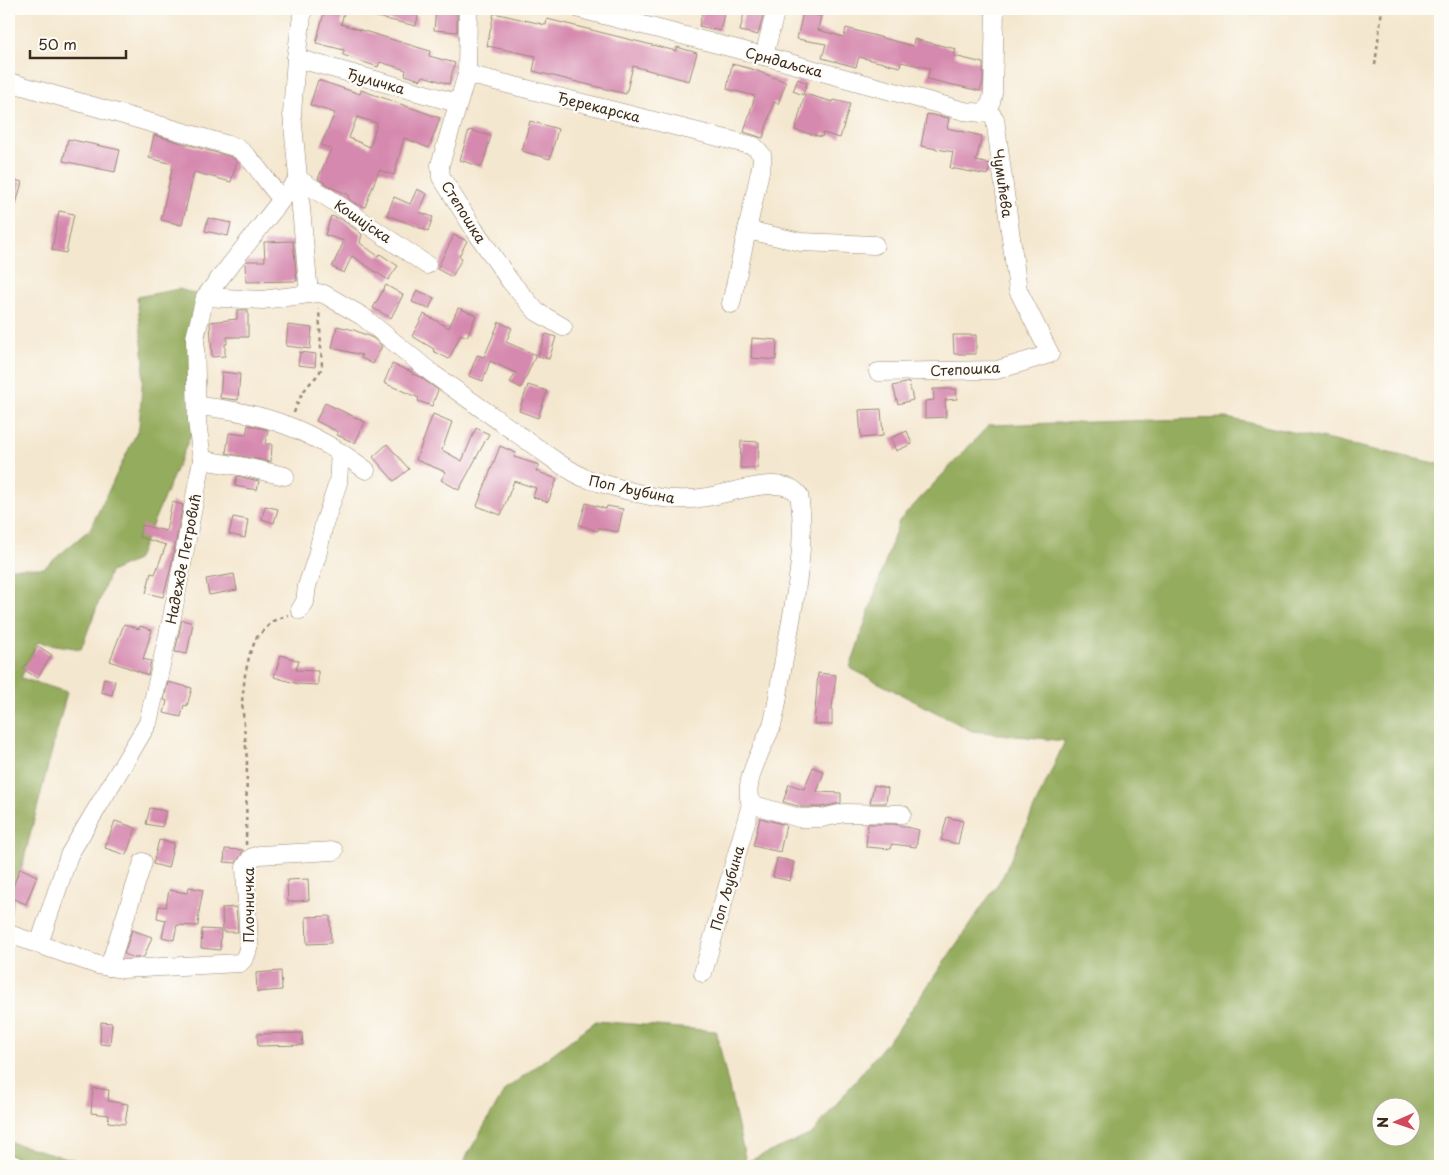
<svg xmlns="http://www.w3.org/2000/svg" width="1449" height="1175" font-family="'Playpen Sans',sans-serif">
  <rect width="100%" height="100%" fill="#fdfcf7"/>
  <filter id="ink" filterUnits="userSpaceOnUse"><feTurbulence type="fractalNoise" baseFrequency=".02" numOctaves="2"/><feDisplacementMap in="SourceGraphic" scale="10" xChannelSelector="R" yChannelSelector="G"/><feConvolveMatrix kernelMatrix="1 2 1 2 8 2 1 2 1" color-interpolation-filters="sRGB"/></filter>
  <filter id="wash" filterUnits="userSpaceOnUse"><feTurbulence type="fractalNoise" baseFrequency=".0096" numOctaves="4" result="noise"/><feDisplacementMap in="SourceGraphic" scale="20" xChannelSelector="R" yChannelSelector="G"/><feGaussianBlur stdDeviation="1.12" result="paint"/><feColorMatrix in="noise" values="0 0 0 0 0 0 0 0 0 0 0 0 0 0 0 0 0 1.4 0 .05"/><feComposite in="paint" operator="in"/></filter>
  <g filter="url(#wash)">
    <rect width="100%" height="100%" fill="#f4e7cf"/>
    <g fill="#94ac5d" stroke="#686b3e" fill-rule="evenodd">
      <polygon points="179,289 205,297 197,421 137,560 110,572 81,649 38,642 21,678 67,692 9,917 9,568 44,568 90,529 139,428 144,360 137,297"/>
      <path d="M 1227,418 L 1440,464 L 1440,1166 L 461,1166 L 505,1090 L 596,1021 L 716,1031 L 746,1162 L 812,1134 L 901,1025 L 1003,876 L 1065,741 L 972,731 L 850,668 L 899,521 L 989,425 ZM 1382,1108 L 1412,1108 L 1412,1138 L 1382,1138 Z"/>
      <polygon points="9,1142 97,1166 9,1166"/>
    </g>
    <g id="blocks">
      <g fill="#d689af" fill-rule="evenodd">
        <polygon points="325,9 345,9 341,24 430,51 429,56 455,63 449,84 423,76 421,80 405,75 406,70 380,62 378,67 343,55 344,50 316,43"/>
        <polygon points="359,9 405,9 404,13 418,16 416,26 359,13"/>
        <polygon points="436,9 457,9 457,32 434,30"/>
        <polygon points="703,9 725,9 720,31 699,26"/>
        <polygon points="745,9 765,9 758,35 740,31"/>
        <polygon points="803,12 821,16 818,30 844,37 846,28 913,46 914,39 956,49 954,56 983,63 983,82 980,91 927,79 930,68 901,62 900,67 859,57 856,67 822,58 826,44 797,39"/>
        <polygon points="494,13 546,25 547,19 676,51 677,47 697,53 689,81 633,66 626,94 533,71 536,56 487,46"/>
        <polygon points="732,64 752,69 786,82 778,104 774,102 763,138 744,132 755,96 727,89"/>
        <polygon points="798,79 807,83 803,95 793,91"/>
        <path d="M 318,80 L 360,94 L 361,90 L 440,118 L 429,148 L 404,138 L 394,175 L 379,170 L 365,207 L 354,203 L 348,198 L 349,195 L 331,187 L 318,179 L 331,149 L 321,145 L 335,113 L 310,105 ZM 357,117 L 377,123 L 370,147 L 349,138 Z"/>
        <polygon points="805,94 833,102 834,100 850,104 840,138 823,133 822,137 795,130"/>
        <polygon points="927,114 949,118 947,128 982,136 976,161 990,164 988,175 950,168 953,152 921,146"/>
        <polygon points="530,121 558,129 550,159 522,151"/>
        <polygon points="469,130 491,136 482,167 460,160"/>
        <polygon points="154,135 231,157 237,161 231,182 194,172 182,225 161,220 173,164 149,158"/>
        <polygon points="68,139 120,150 115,172 63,161"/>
        <polygon points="9,178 22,182 12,219 9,218"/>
        <polygon points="417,189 427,194 419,212 433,217 428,231 387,215 394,197 410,204"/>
        <polygon points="59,211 74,214 66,253 52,250"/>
        <polygon points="331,216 341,219 362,234 360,243 378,256 380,254 398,266 388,280 352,256 344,273 332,267 344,241 325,235"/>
        <polygon points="208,218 231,223 228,236 205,231"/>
        <polygon points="454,235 467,241 459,256 462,258 452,277 437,269"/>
        <polygon points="293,241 297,281 246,282 245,263 247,261 265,261 264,242"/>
        <polygon points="386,285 403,295 391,318 373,308"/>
        <polygon points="417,290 434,298 429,309 412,302"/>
        <polygon points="458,308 476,315 467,337 461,334 449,359 433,351 434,349 412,336 424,314 449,328"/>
        <polygon points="237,310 248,310 248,337 227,337 227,344 225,344 225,356 212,357 210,322 237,319"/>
        <polygon points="499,322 512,328 506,342 536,355 521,388 510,382 516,373 490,361 483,381 469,376 477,355 484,357"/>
        <polygon points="288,325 312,328 310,349 286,346"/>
        <polygon points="337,326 354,330 373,338 382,346 373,364 361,358 362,355 332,348"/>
        <polygon points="546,334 556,337 549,359 538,356"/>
        <polygon points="953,335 976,335 976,354 954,354"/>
        <polygon points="752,338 777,340 776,360 751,358"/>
        <polygon points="300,352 316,354 315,367 298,365"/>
        <polygon points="392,364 412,372 412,374 420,377 438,390 432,406 418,401 419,398 384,383"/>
        <polygon points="222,372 240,374 238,400 220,398"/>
        <polygon points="909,382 913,400 898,404 893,386"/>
        <polygon points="528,385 547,391 538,418 519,411"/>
        <polygon points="933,389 956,389 957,399 945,400 946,417 925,418 925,401 934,400"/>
        <polygon points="325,403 365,422 355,443 337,435 338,432 316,421"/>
        <polygon points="881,409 883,436 861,438 859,410"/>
        <polygon points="433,414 452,422 442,450 462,461 476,428 489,434 459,490 441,480 446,472 416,460"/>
        <polygon points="248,425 268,430 265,444 272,444 271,462 226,453 229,433 246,435"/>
        <polygon points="907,431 912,444 896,451 891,438"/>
        <polygon points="741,441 759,442 758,468 740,468"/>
        <polygon points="387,444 409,469 394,481 373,457"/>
        <polygon points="500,446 516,453 514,457 539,465 536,471 557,479 548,502 533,497 536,488 514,481 501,515 477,506"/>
        <polygon points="237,476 259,481 257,490 235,486"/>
        <polygon points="172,502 183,505 170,571 163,597 146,593 151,573 155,574 166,545 139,537 142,525 166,531"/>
        <polygon points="586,503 606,509 607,506 623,509 618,532 598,528 598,531 579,525"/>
        <polygon points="265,506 278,509 274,523 262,519"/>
        <polygon points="233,517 248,520 245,538 229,534"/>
        <polygon points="234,574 237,590 209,595 206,579"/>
        <polygon points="182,620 193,623 187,654 175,652"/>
        <polygon points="124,624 139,629 140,626 152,630 143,659 151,661 148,675 110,661"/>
        <polygon points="38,646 52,655 37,678 23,669"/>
        <polygon points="281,655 299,661 296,670 318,671 318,685 298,684 274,677"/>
        <polygon points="818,673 836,675 832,708 832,725 814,724"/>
        <polygon points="104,678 115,681 112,695 101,692"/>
        <polygon points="168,682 192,688 187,706 184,705 181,717 164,713 167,701 164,700"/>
        <polygon points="813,767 824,772 817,792 841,793 841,803 821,807 801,807 783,802 789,784 804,789"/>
        <polygon points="874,785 888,788 886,803 870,803"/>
        <polygon points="150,808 166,811 162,827 146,824"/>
        <polygon points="947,817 963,821 958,844 941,840"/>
        <polygon points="760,818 786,825 780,852 753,846"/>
        <polygon points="115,821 136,828 126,855 105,848"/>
        <polygon points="868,824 894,824 919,830 916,847 892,844 891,849 866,847"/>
        <polygon points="159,840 174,843 168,868 153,864"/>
        <polygon points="225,849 243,850 243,851 236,863 224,862"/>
        <polygon points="777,858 794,862 790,881 773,877"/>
        <polygon points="20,868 37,876 26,904 9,897"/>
        <polygon points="308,879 309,900 288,902 287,880"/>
        <polygon points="189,887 203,890 199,912 198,926 177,925 174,940 162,937 166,920 157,918 159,906 166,907 169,890 187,893"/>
        <polygon points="236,907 238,932 223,932 222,908"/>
        <polygon points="330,916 331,943 307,944 306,917"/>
        <polygon points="202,929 221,930 220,950 201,948"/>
        <polygon points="132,930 152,937 144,957 135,958 124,954"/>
        <polygon points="281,971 282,990 257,992 256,973"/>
        <polygon points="101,1022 112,1023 110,1045 100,1044"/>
        <polygon points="302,1033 303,1045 258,1046 257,1034"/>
        <polygon points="93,1088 109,1090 108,1101 128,1104 125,1124 108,1122 109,1115 91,1113"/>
      </g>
    </g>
  </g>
  <g filter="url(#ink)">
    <use href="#blocks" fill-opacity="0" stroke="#988876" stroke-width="1"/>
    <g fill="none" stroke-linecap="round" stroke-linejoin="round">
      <defs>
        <g id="minor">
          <polyline points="303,9 296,58 292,114 309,293"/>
          <polyline points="468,9 467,74 440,165 441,177 474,229 510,281 537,312 563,327"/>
          <polyline points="580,9 764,56 964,111 982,113 987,109"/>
          <polyline points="764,56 776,9"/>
          <polyline points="296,58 457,103"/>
          <polyline points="467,74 754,146 762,155 762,162 731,304"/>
          <path d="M 9,82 L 235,147 C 252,155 268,186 282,199"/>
          <polyline points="987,109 991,102 993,93 995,9"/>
          <polyline points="747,230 801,242 875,245"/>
          <path d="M 205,297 L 262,300 L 317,293 L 324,294 L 362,316 L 433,374 L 560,464 L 582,477 L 591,480 C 628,491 668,505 707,497 C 730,493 768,479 790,488 C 794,489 797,493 799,495 C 808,546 792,613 783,665 C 779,684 778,706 772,725 C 764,746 741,783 751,804 L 799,818 L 822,818 L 844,813 L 902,814"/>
          <polyline points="878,372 997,370 1050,354 1018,290 995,119 987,109"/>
          <path d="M 197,406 C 265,412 311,430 366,470"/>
          <polyline points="202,460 245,467 285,476"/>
          <polyline points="300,610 305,602 307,586 317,556 324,524 338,483 340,452"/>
          <path d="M 9,934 L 98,965 L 123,969 L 240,963 C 246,958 247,953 249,945 L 245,867 L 251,858 L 259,855 L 334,851"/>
          <polyline points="39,944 69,855 148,723 172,617 202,460 197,421 195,338 205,297 298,179 330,199 427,265"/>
          <polyline points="109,967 143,862"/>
          <polyline points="703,973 751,804"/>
          <polyline points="9,1163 18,1166"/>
        </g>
      </defs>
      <use href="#minor" stroke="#988876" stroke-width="19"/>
      <g stroke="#988876" stroke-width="2.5" stroke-dasharray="4 4" stroke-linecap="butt">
        <polyline points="1375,65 1382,9"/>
        <path d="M 294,413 C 297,403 301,394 307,387 C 312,380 319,376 322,367 L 319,309"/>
        <polyline points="246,845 247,760 242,702 245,675 250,653 257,637 273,621 288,615"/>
      </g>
      <use href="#minor" stroke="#fff" stroke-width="18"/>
    </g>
  </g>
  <g text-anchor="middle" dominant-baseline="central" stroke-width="4.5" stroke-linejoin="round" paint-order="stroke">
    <g font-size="14" fill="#3b2a1e" stroke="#fdfcf7">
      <text transform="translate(784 62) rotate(15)">Срндаљска</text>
      <text transform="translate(376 81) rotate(16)">Ђуличка</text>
      <text transform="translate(599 107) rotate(14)">Ђерекарска</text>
      <text transform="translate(1003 183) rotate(82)">Чумићева</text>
      <text transform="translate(464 212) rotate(58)">Степошка</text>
      <text transform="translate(363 221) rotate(34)">Кошијска</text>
      <text transform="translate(965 369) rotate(-3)">Степошка</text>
      <text transform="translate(632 489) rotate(12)">Поп Љубина</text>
      <text transform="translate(183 559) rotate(-79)">Надежде Петровић</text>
      <text transform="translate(727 888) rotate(-74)">Поп Љубина</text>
      <text transform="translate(248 905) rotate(-90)">Плочничка</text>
    </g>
  </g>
  <rect width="1449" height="1175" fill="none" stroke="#fdfcf7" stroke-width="30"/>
  <g transform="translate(1396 1122) rotate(268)"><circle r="24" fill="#fdfcf7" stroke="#afa8a0"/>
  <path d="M0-4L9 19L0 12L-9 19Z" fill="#d1495b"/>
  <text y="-8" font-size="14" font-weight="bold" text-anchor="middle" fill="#3b2a1e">N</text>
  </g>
  <path d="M30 50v8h96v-8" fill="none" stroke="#3b2a1e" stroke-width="2.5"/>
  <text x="38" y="50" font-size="15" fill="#3b2a1e" stroke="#fdfcf7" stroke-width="4" paint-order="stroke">50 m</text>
</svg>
